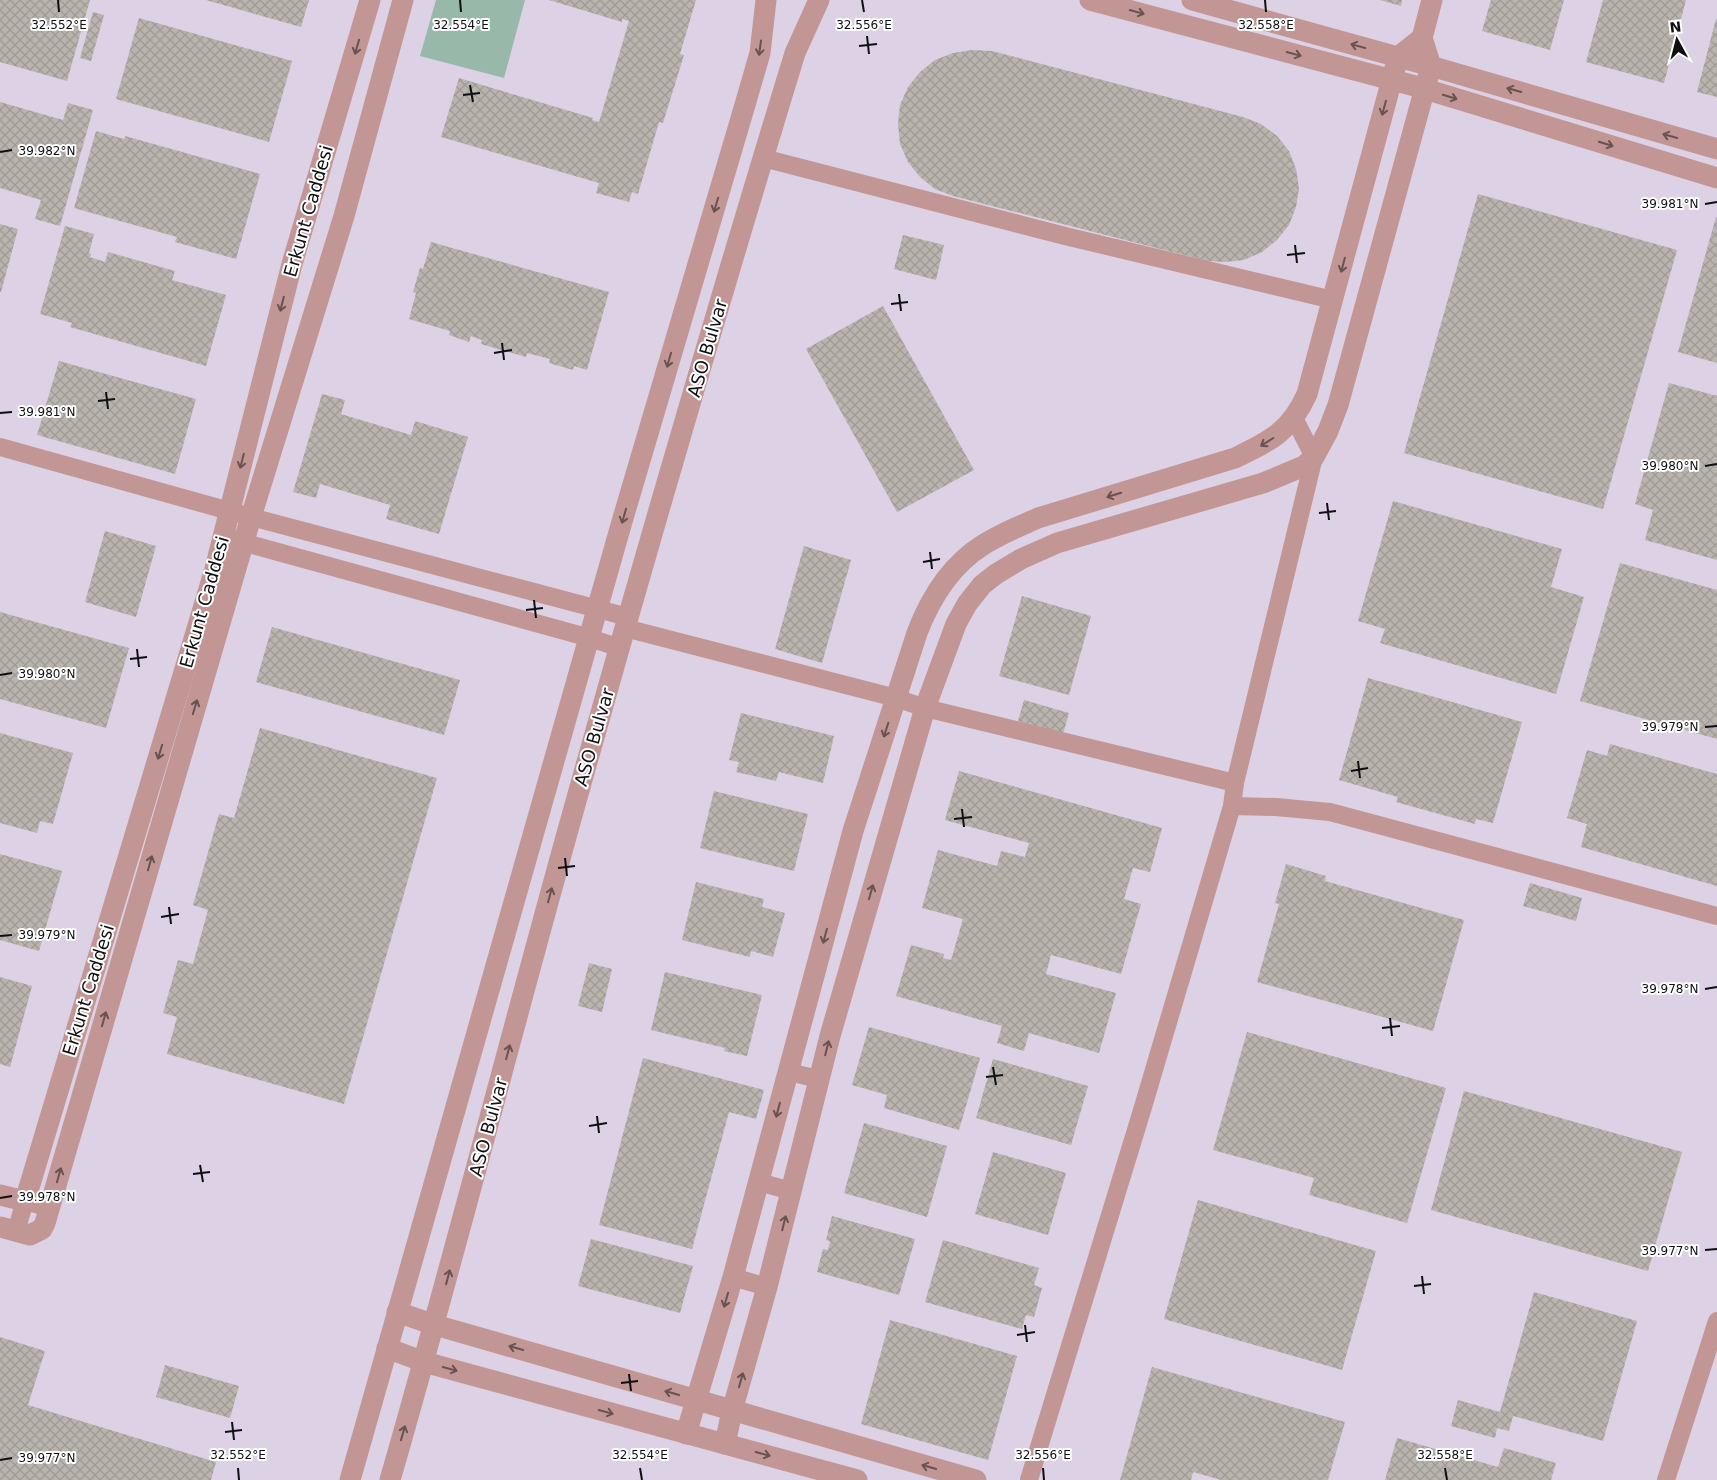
<svg xmlns="http://www.w3.org/2000/svg" width="1717" height="1480" font-family="'DejaVu Sans',sans-serif">
  <defs>
    <pattern id="building-cross-hatch" width="8" height="8" patternUnits="userSpaceOnUse" patternTransform="scale(1.25)"><rect width="8" height="8" fill="#bab4ae"/><path d="M0 0l8 8M0 8l8-8" fill="none" stroke="#9f9a95"/></pattern>
  </defs>
  <rect width="100%" height="100%" fill="#dbe0e7"/>
  <rect fill="#dcd1e5" x="0" y="0" width="1717" height="1480"/>
  <polygon fill="#98b9aa" points="436,0 525,0 504,78 420,56"/>
  <g fill="url(#building-cross-hatch)">
    <polygon points="0,0 90,0 67,81 0,62"/>
    <polygon points="206,0 309,0 301,27"/>
    <polygon points="549,0 696,0 680,54 684,55 663,123 659,122 638,194 632,192 629,202 596,193 599,183 441,137 459,78 593,118 592,120 599,122 629,21 622,19 622,22"/>
    <polygon points="1380,0 1402,0 1401,6"/>
    <polygon points="1491,0 1564,0 1550,50 1482,31"/>
    <polygon points="1603,0 1686,0 1664,83 1586,62"/>
    <polygon points="93,12 104,15 91,61 80,58"/>
    <polygon points="139,18 292,61 269,142 116,99"/>
    <polygon points="1716,19 1717,19 1717,97 1697,92"/>
    <polygon points="972,50 992,51 1243,117 1261,124 1277,136 1289,151 1296,169 1299,188 1296,207 1289,225 1277,240 1262,252 1244,260 1225,262 1207,261 953,196 935,189 920,177 908,162 900,144 898,124 900,105 908,87 920,72 935,60 953,53"/>
    <polygon points="0,102 63,120 68,103 93,110 60,226 35,219 41,200 0,188"/>
    <polygon points="96,131 124,139 125,136 260,174 236,259 175,242 177,237 74,208"/>
    <polygon points="1478,194 1677,250 1603,509 1404,453"/>
    <polygon points="1716,217 1717,217 1717,363 1678,352"/>
    <polygon points="0,224 18,229 1,292 0,292"/>
    <polygon points="65,226 94,234 89,253 91,254 90,257 105,262 108,252 175,271 172,280 226,295 206,366 70,327 72,323 40,314"/>
    <polygon points="903,235 944,245 936,280 894,269"/>
    <polygon points="431,242 609,292 587,370 574,366 573,370 549,363 550,359 527,353 526,357 481,344 482,340 471,336 469,342 449,335 450,331 409,319 416,293 413,292 420,268 423,269"/>
    <polygon points="883,306 974,470 897,512 806,349"/>
    <polygon points="59,361 196,399 175,474 37,435"/>
    <polygon points="1669,383 1717,396 1717,560 1645,540 1653,510 1635,504"/>
    <polygon points="322,394 345,400 341,414 411,435 415,421 468,437 439,534 386,519 390,505 320,484 316,498 293,492"/>
    <polygon points="1393,501 1562,549 1551,587 1584,597 1556,694 1380,643 1385,629 1358,621"/>
    <polygon points="105,531 156,546 136,617 85,602"/>
    <polygon points="804,546 851,560 822,663 775,649"/>
    <polygon points="1620,563 1717,590 1717,739 1580,701"/>
    <polygon points="1022,596 1091,616 1069,695 999,676"/>
    <polygon points="0,612 129,648 106,728 0,699"/>
    <polygon points="272,627 460,680 444,735 256,682"/>
    <polygon points="1368,678 1522,722 1493,823 1476,819 1475,824 1396,802 1398,797 1339,780"/>
    <polygon points="1024,700 1069,713 1063,734 1018,721"/>
    <polygon points="741,713 834,736 823,783 779,772 776,781 736,772 739,762 729,760"/>
    <polygon points="260,728 437,778 344,1104 167,1054 177,1017 163,1013 178,960 193,964 208,910 193,905 219,814 234,818"/>
    <polygon points="0,733 73,753 53,824 40,821 37,833 0,823"/>
    <polygon points="1610,744 1717,774 1717,886 1581,847 1587,824 1567,818 1587,750 1607,756"/>
    <polygon points="959,771 1162,828 1150,872 1133,868 1124,899 1141,904 1121,974 1051,955 1046,974 1116,993 1099,1053 1029,1033 1024,1051 997,1043 1002,1026 896,996 911,945 944,954 943,958 951,960 963,919 922,908 938,850 997,866 1001,851 1025,857 1029,843 945,820"/>
    <polygon points="714,791 808,814 794,871 700,848"/>
    <polygon points="0,854 62,871 39,951 0,940"/>
    <polygon points="1286,864 1326,876 1325,881 1464,920 1433,1031 1257,982 1279,904 1275,903"/>
    <polygon points="696,882 764,899 762,907 785,913 773,957 751,951 750,957 682,940"/>
    <polygon points="1530,883 1582,898 1576,921 1523,906"/>
    <polygon points="589,963 612,969 602,1012 578,1006"/>
    <polygon points="665,972 762,995 747,1056 724,1051 725,1048 651,1030"/>
    <polygon points="0,977 32,986 10,1067 0,1064"/>
    <polygon points="869,1027 980,1058 959,1130 884,1108 887,1095 852,1085"/>
    <polygon points="1247,1032 1446,1088 1407,1223 1309,1195 1314,1178 1213,1150"/>
    <polygon points="643,1058 764,1090 756,1119 729,1112 692,1249 599,1225"/>
    <polygon points="993,1059 1088,1086 1071,1145 976,1118"/>
    <polygon points="1464,1091 1682,1152 1648,1271 1431,1210"/>
    <polygon points="864,1123 947,1146 927,1217 844,1193"/>
    <polygon points="993,1152 1066,1173 1048,1235 975,1214"/>
    <polygon points="1198,1200 1376,1251 1342,1370 1164,1319"/>
    <polygon points="832,1216 915,1239 899,1295 817,1272 823,1249 828,1250 830,1241 826,1240"/>
    <polygon points="591,1239 693,1266 680,1313 578,1286"/>
    <polygon points="943,1240 1039,1268 1034,1285 1042,1288 1034,1317 1026,1315 1022,1329 925,1302"/>
    <polygon points="1534,1292 1637,1321 1603,1441 1513,1416 1509,1431 1497,1428 1495,1438 1451,1426 1458,1400 1500,1412"/>
    <polygon points="890,1320 1017,1356 988,1460 861,1424"/>
    <polygon points="0,1337 45,1351 28,1405 216,1462 211,1480 0,1480"/>
    <polygon points="165,1365 239,1386 230,1418 156,1397"/>
    <polygon points="1152,1367 1345,1422 1328,1480 1221,1480 1193,1472 1191,1480 1120,1480"/>
    <polygon points="1397,1438 1498,1467 1504,1448 1556,1463 1551,1480 1385,1480"/>
  </g>
  <g fill="none" stroke-linecap="round" stroke-linejoin="round">
    <g stroke="#c29694" stroke-width="18">
      <polyline points="763,158 1065,236 1333,300"/>
      <polyline points="0,447 251,517 628,617"/>
      <polyline points="231,539 590,638 620,648"/>
      <polyline points="625,628 896,698 925,708 1235,783"/>
      <polyline points="1232,806 1276,807 1330,812 1717,916"/>
      <polyline points="788,1072 819,1079"/>
      <polyline points="759,1182 791,1191"/>
      <polyline points="16,1231 25,1201 50,1208"/>
      <polyline points="733,1277 767,1287"/>
      <polyline points="1029,1480 1143,1107 1232,806 1235,783 1314,457 1294,418"/>
      <polyline points="1666,1480 1717,1321"/>
    </g>
    <g stroke="#c29694" stroke-width="21">
      <polyline points="1090,0 1415,86 1717,178"/>
      <polyline points="1192,0 1427,65 1717,149"/>
      <polyline points="0,1195 25,1201 215,569 292,264 370,0"/>
      <polyline points="0,1227 30,1235 42,1229 45,1223 251,517 344,216 403,0"/>
      <polyline points="397,1312 435,1325 976,1480"/>
      <polyline points="387,1348 424,1362 857,1480"/>
      <path d="M 686,1434 L 733,1277 L 853,831 L 917,633 C 930,599 951,565 983,545 C 1000,534 1020,526 1038,518 L 1235,458 C 1270,441 1290,432 1307,394 L 1398,57 L 1422,38"/>
      <polyline points="725,1444 732,1411 767,1287 830,1036 925,708 956,624 967,604 982,585 996,574 1021,559 1057,543 1263,483 1304,466 1314,457 1328,431 1338,405 1431,66 1422,38 1432,0"/>
      <polyline points="350,1480 621,525 747,98 760,53 766,0"/>
      <path d="M 390,1480 C 454,1258 511,1034 573,812 C 644,558 718,305 795,53 L 819,0"/>
    </g>
  </g>
  <defs><path id="oneway-shaft" d="M-6 0H5M1.5-3L5.5 0L1.5 3" fill="none" stroke-width="1.6" stroke-linecap="round" stroke-linejoin="round" transform="scale(1.25)"/></defs>
  <g stroke="#685252">
    <use href="#oneway-shaft" transform="translate(1137 12) rotate(15)"/>
    <use href="#oneway-shaft" transform="translate(1358 46) rotate(-165)"/>
    <use href="#oneway-shaft" transform="translate(357 47) rotate(106)"/>
    <use href="#oneway-shaft" transform="translate(760 48) rotate(98)"/>
    <use href="#oneway-shaft" transform="translate(1294 54) rotate(15)"/>
    <use href="#oneway-shaft" transform="translate(1514 90) rotate(-164)"/>
    <use href="#oneway-shaft" transform="translate(1450 97) rotate(17)"/>
    <use href="#oneway-shaft" transform="translate(1384 108) rotate(105)"/>
    <use href="#oneway-shaft" transform="translate(1670 136) rotate(-164)"/>
    <use href="#oneway-shaft" transform="translate(1606 144) rotate(17)"/>
    <use href="#oneway-shaft" transform="translate(716 205) rotate(107)"/>
    <use href="#oneway-shaft" transform="translate(1343 265) rotate(105)"/>
    <use href="#oneway-shaft" transform="translate(282 304) rotate(104)"/>
    <use href="#oneway-shaft" transform="translate(669 360) rotate(106)"/>
    <use href="#oneway-shaft" transform="translate(1267 442) rotate(148)"/>
    <use href="#oneway-shaft" transform="translate(242 461) rotate(104)"/>
    <use href="#oneway-shaft" transform="translate(1114 495) rotate(163)"/>
    <use href="#oneway-shaft" transform="translate(624 516) rotate(106)"/>
    <use href="#oneway-shaft" transform="translate(195 707) rotate(-73)"/>
    <use href="#oneway-shaft" transform="translate(886 730) rotate(108)"/>
    <use href="#oneway-shaft" transform="translate(160 752) rotate(107)"/>
    <use href="#oneway-shaft" transform="translate(150 863) rotate(-74)"/>
    <use href="#oneway-shaft" transform="translate(871 892) rotate(-74)"/>
    <use href="#oneway-shaft" transform="translate(550 895) rotate(-75)"/>
    <use href="#oneway-shaft" transform="translate(825 936) rotate(105)"/>
    <use href="#oneway-shaft" transform="translate(104 1019) rotate(-74)"/>
    <use href="#oneway-shaft" transform="translate(827 1048) rotate(-76)"/>
    <use href="#oneway-shaft" transform="translate(508 1052) rotate(-75)"/>
    <use href="#oneway-shaft" transform="translate(778 1110) rotate(105)"/>
    <use href="#oneway-shaft" transform="translate(59 1175) rotate(-74)"/>
    <use href="#oneway-shaft" transform="translate(784 1223) rotate(-76)"/>
    <use href="#oneway-shaft" transform="translate(448 1277) rotate(-75)"/>
    <use href="#oneway-shaft" transform="translate(726 1300) rotate(106)"/>
    <use href="#oneway-shaft" transform="translate(516 1348) rotate(-164)"/>
    <use href="#oneway-shaft" transform="translate(450 1369) rotate(15)"/>
    <use href="#oneway-shaft" transform="translate(741 1380) rotate(-74)"/>
    <use href="#oneway-shaft" transform="translate(672 1393) rotate(-164)"/>
    <use href="#oneway-shaft" transform="translate(606 1412) rotate(15)"/>
    <use href="#oneway-shaft" transform="translate(403 1433) rotate(-74)"/>
    <use href="#oneway-shaft" transform="translate(763 1454) rotate(15)"/>
    <use href="#oneway-shaft" transform="translate(929 1467) rotate(-164)"/>
  </g>
  <path fill="none" stroke="#0d0f11" stroke-width="2" d="M 58,0 L 59,12M 460,0 L 461,12M 862,0 L 864,12M 1265,0 L 1266,12M 867,36 L 869,54M 859,46 L 877,44M 470,85 L 473,102M 463,95 L 480,93M 0,152 L 12,150M 1705,204 L 1717,202M 1295,245 L 1297,263M 1287,255 L 1305,253M 899,294 L 901,311M 891,304 L 908,302M 502,343 L 504,360M 494,353 L 512,350M 106,392 L 108,409M 98,401 L 115,399M 0,413 L 12,412M 1705,466 L 1717,464M 1327,503 L 1329,520M 1319,513 L 1336,511M 930,552 L 932,569M 923,562 L 940,559M 534,600 L 536,618M 526,610 L 543,608M 137,649 L 139,667M 130,659 L 147,657M 0,675 L 12,673M 1705,727 L 1717,726M 1358,761 L 1360,778M 1351,771 L 1368,768M 962,809 L 964,827M 954,819 L 972,817M 565,858 L 567,876M 558,868 L 575,866M 169,907 L 171,924M 161,917 L 179,914M 0,936 L 12,935M 1705,989 L 1717,987M 1390,1018 L 1392,1036M 1382,1028 L 1400,1026M 993,1067 L 996,1085M 986,1077 L 1003,1075M 597,1116 L 599,1133M 589,1126 L 607,1123M 200,1165 L 203,1182M 193,1174 L 210,1172M 0,1198 L 12,1196M 1705,1250 L 1717,1249M 1422,1276 L 1424,1294M 1414,1286 L 1431,1284M 1025,1325 L 1027,1342M 1017,1335 L 1035,1332M 629,1374 L 631,1391M 621,1383 L 638,1381M 232,1422 L 234,1440M 225,1432 L 242,1430M 0,1460 L 12,1458M 238,1468 L 239,1480M 640,1468 L 642,1480M 1043,1468 L 1044,1480M 1445,1468 L 1447,1480"/>
  <g text-anchor="middle" dominant-baseline="central" stroke-width="4" stroke-linejoin="round" paint-order="stroke">
    <g font-size="18" fill="#0d0f11" stroke="#fff">
      <text transform="translate(308 211) rotate(-74)">Erkunt Caddesi</text>
      <text transform="translate(707 348) rotate(-74)">ASO Bulvar</text>
      <text transform="translate(204 602) rotate(-74)">Erkunt Caddesi</text>
      <text transform="translate(594 737) rotate(-74)">ASO Bulvar</text>
      <text transform="translate(88 990) rotate(-73)">Erkunt Caddesi</text>
      <text transform="translate(488 1127) rotate(-75)">ASO Bulvar</text>
    </g>
  </g>
  <g font-size="12" text-anchor="middle" fill="#0d0f11" stroke="#fff" stroke-width="4" stroke-linejoin="round" paint-order="stroke">
    <text x="59" y="29">32.552°E</text>
    <text x="461" y="29">32.554°E</text>
    <text x="864" y="29">32.556°E</text>
    <text x="1266" y="29">32.558°E</text>
    <text x="47" y="155">39.982°N</text>
    <text x="1670" y="208">39.981°N</text>
    <text x="47" y="416">39.981°N</text>
    <text x="1670" y="470">39.980°N</text>
    <text x="47" y="678">39.980°N</text>
    <text x="1670" y="731">39.979°N</text>
    <text x="47" y="939">39.979°N</text>
    <text x="1670" y="993">39.978°N</text>
    <text x="47" y="1201">39.978°N</text>
    <text x="1670" y="1255">39.977°N</text>
    <text x="238" y="1459">32.552°E</text>
    <text x="640" y="1459">32.554°E</text>
    <text x="1043" y="1459">32.556°E</text>
    <text x="1445" y="1459">32.558°E</text>
    <text x="47" y="1462">39.977°N</text>
  </g>
  <g transform="translate(1677 40) rotate(353)" stroke="#ffffff" stroke-width="4" paint-order="stroke">
  <path d="M0-4L9 19L0 12L-9 19Z" fill="#0d0f11"/>
  <text y="-8" font-size="14" font-weight="bold" text-anchor="middle" fill="#0d0f11">N</text>
  </g>
</svg>
